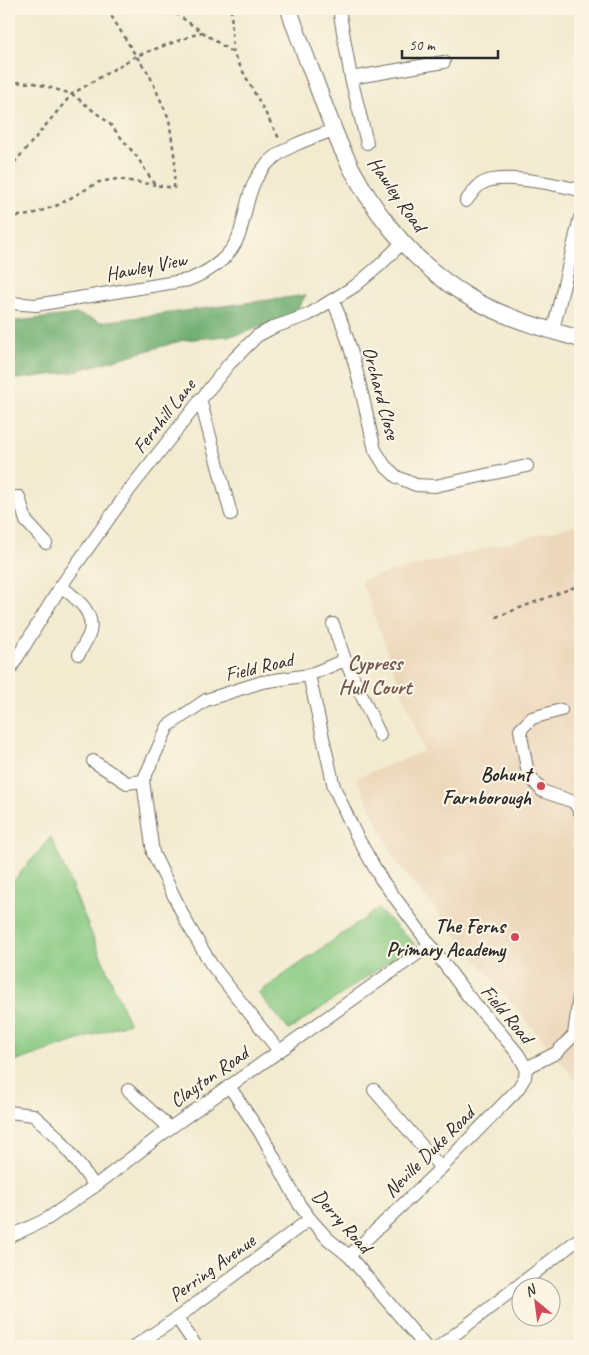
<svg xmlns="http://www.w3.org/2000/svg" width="589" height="1355" font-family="Caveat,sans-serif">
  <rect width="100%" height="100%" fill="#fcf5e5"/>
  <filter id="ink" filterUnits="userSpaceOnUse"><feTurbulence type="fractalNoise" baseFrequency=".02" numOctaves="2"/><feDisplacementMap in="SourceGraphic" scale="10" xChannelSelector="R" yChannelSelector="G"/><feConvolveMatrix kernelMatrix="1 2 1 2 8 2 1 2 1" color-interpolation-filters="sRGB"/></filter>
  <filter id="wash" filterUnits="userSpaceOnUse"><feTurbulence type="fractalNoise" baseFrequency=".0096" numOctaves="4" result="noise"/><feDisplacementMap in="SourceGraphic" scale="20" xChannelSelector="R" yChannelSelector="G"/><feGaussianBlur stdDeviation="1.12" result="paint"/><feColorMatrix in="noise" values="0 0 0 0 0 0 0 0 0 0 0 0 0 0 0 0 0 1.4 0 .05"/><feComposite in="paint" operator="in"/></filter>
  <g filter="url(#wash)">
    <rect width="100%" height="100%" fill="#f2ebd0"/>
    <polygon fill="#ecd7ba" points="580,524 580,1086 397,863 356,778 424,751 361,580"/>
    <g fill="#87c982" stroke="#597a56">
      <polygon points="51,837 129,1023 17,1061 9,1029 9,886"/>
      <polygon points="378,909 415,944 289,1030 258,993"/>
    </g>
    <polygon fill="#6dad70" stroke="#4c6c4e" points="306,295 295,313 267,325 237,335 184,340 72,372 9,380 9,322 77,314 101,322"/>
  </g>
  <g filter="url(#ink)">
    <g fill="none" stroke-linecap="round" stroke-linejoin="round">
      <defs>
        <g id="minor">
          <polyline points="339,9 351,78 367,143"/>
          <polyline points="351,78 444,62"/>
          <path d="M 466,201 C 470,196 475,188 481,184 C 500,171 558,185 580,190"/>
          <path d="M 333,301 C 354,347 363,401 375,450 L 385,466 L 397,477 L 416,485 L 435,486 L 527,466"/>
          <path d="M 9,303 L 36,305 L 188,280 C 214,270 236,254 242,225 C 248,202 250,180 269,162 C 287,145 312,138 334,130"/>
          <polyline points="553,330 580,218"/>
          <polyline points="200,399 231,514"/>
          <polyline points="9,498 19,497 26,521 46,543"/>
          <path d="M 61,586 C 75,598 95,611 90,632 C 88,639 82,647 79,654"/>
          <polyline points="333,624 345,660 380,735"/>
          <polyline points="9,671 61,586 130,489 229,364 257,336 274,327 308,315 355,286 380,265 403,242"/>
          <polyline points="309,675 345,660"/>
          <polyline points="561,710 532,718 520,730 528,774 542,791 574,802 580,812"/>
          <polyline points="93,761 127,783 143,781"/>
          <polyline points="279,1051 211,964 187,923 153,853 143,781 168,726 206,700 262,682 309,675 334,787 355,833 381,879 468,996 498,1030 518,1054 526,1068"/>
          <polyline points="526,1068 556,1053 574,1035 580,989"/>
          <polyline points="229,1086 263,1137 299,1204 310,1219 328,1239 349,1256 425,1346"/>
          <polyline points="128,1090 170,1128"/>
          <polyline points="374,1090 441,1168"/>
          <polyline points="9,1112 33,1115 58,1137 95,1186"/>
          <polyline points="9,1237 47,1219 95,1186 170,1128 430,945"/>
          <polyline points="349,1256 441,1168 518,1089 525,1077 526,1068"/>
          <polyline points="177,1318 196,1346"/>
          <polyline points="135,1346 177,1318 310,1219"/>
          <polyline points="440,1346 580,1238"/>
        </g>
        <path id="major" d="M 289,9 C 298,37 309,64 319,91 C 326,110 333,129 341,147 C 368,207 411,262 467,296 C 502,317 542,328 580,339"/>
      </defs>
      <use href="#minor" stroke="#716e65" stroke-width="14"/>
      <use href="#major" stroke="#716e65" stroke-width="18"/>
      <g stroke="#716e65" stroke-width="2.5" stroke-dasharray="4 4" stroke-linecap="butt">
        <polyline points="169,9 233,53"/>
        <polyline points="231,9 233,53 280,140"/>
        <polyline points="9,82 34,83 72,94 109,123 137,157 155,185 174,188 175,161 169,119 149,74 136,56 107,9"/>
        <polyline points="9,169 72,94 136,56 202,32"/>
        <polyline points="9,217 30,215 58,205 99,182 117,179 155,185"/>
        <polyline points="496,617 580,585"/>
      </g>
      <use href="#minor" stroke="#fff" stroke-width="12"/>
      <use href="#major" stroke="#fff" stroke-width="16"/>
    </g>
  </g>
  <g fill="#d1495b" stroke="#fcf5e5" stroke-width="2">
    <circle cx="541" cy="786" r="5"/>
    <circle cx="515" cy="937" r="5"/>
  </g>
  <g text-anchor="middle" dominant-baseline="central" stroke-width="4.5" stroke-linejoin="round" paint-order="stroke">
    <g font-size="20" fill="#2b2b2b" stroke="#fcf5e5">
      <text transform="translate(397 194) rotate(55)">Hawley Road</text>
      <text transform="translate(146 267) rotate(-11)">Hawley View</text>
      <text transform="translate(381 393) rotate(75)">Orchard Close</text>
      <text transform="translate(164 416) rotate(-52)">Fernhill Lane</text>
      <text transform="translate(259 667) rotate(-13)">Field Road</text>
      <text transform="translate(507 1014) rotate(50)">Field Road</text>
      <text transform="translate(209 1077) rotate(-35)">Clayton Road</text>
      <text transform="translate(429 1152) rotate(-45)">Neville Duke Road</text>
      <text transform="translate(342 1221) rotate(48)">Derry Road</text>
      <text transform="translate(212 1268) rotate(-36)">Perring Avenue</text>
    </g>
    <g font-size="20" font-weight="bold" fill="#2b2b2b" stroke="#fcf5e5" text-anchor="end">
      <text x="531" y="774">Bohunt<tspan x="531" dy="23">Farnborough</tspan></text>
      <text x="505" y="926">The Ferns<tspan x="505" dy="23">Primary Academy</tspan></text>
    </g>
    <g font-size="21" font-weight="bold" fill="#705a51" stroke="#fcf5e5">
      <text x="375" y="663">Cypress<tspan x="375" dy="24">Hull Court</tspan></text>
    </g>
  </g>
  <rect width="589" height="1355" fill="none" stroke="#fcf5e5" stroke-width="30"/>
  <g transform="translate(536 1302) rotate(331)"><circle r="24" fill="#fcf5e5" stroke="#a8a49b"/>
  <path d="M0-4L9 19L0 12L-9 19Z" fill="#d1495b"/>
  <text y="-8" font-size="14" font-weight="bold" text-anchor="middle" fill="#2b2b2b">N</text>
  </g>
  <path d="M402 50v8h96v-8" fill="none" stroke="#2b2b2b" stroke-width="2.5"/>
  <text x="409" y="50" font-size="15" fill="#2b2b2b" stroke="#fcf5e5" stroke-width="4" paint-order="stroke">50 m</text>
</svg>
